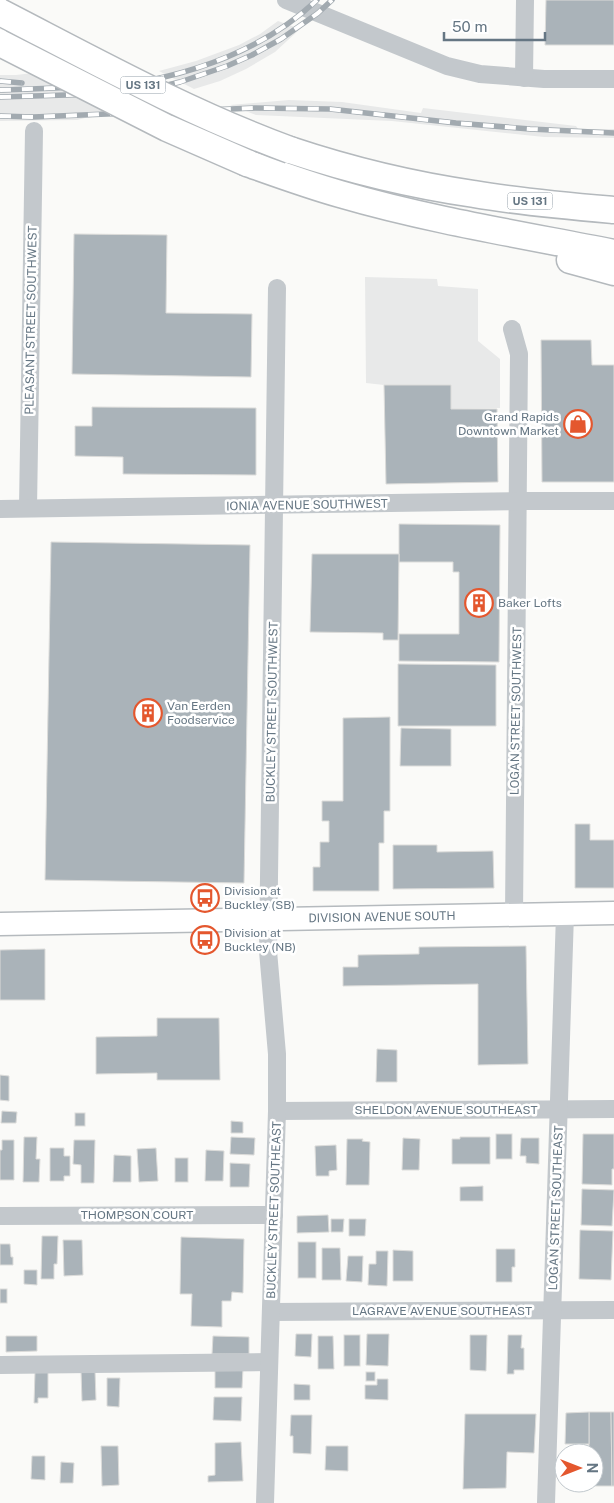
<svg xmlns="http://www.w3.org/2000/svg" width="614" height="1503" font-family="'Public Sans',sans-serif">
  <rect width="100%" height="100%" fill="#fafaf8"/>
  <g fill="#e8e9e9">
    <polygon points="278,21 300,29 275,52 246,69 220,81 194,89 159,71 196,61 239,45 260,34"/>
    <polygon points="33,73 115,114 85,118 77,120 0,121 0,75 16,75"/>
    <polygon points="289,100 342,102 421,113 423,108 576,126 578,129 614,129 614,138 544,137 392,121 256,115 230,105"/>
    <polygon points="365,277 437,279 438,286 478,289 478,341 500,359 500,408 451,409 450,385 384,385 366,383"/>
  </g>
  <g fill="#aab3b9" stroke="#dcdcda">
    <polygon points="546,0 614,0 614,45 545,45"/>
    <polygon points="74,234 167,235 166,313 252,314 251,377 72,374"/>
    <polygon points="541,340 591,340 592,365 614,365 614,482 542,482"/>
    <polygon points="384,385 451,385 451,409 497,409 498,482 386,484"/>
    <polygon points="92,407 256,408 256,475 123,474 123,457 75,456 75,426 92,426"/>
    <polygon points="399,524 500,525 499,662 399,661 399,634 459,634 459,572 453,572 453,562 399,562"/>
    <polygon points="51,542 250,545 244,883 45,880"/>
    <polygon points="312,554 399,554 398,640 383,640 383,633 310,632"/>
    <polygon points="398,664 496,665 496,726 398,726"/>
    <polygon points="390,717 390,811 384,811 384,843 379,843 379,891 313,891 313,867 320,867 320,842 329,842 329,821 322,821 322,801 343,801 343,718"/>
    <polygon points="401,728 451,729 451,766 400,766"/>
    <polygon points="575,824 590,824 590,840 614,840 614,888 575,888"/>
    <polygon points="393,845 437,845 437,852 493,851 494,888 393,889"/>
    <polygon points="526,946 528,1064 478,1065 478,984 343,986 343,967 358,967 358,955 419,954 419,947"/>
    <polygon points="45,949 45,1000 0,1000 0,950"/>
    <polygon points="157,1018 219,1018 220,1080 157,1080 157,1073 96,1074 96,1037 157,1036"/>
    <polygon points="377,1049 397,1050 397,1082 376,1082"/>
    <polygon points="0,1075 9,1076 9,1101 0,1100"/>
    <polygon points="2,1111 17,1112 16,1123 1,1123"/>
    <rect x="75" y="1113" width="10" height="13"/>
    <polygon points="231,1121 243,1122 243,1133 231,1133"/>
    <rect x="496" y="1134" width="16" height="25"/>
    <polygon points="583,1134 614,1134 614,1169 612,1169 612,1185 582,1184"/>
    <polygon points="24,1137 37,1137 36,1159 40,1159 39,1182 23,1182"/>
    <polygon points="231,1137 255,1138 254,1155 230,1154"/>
    <polygon points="460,1137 490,1137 490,1164 452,1164 452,1139 460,1139"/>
    <polygon points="403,1138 420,1139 419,1170 402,1170"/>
    <polygon points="521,1138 539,1138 539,1164 526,1163 526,1156 520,1156"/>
    <polygon points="347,1139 363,1139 362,1141 370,1142 369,1185 346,1185"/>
    <polygon points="2,1140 14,1140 14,1180 0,1180 0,1150 2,1150"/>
    <polygon points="74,1140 95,1140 94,1183 81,1183 81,1165 73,1164"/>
    <polygon points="336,1145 337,1170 329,1171 329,1176 316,1176 315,1146"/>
    <polygon points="50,1148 64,1148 64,1156 70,1156 70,1176 64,1176 64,1181 50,1181"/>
    <polygon points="156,1148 158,1181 139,1182 137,1149"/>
    <polygon points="206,1150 224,1151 223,1181 205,1181"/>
    <polygon points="114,1155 131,1156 131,1182 113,1182"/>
    <rect x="175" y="1158" width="13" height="24"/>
    <polygon points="230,1163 250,1164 249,1187 230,1187"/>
    <polygon points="483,1186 483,1201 460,1201 460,1187"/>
    <polygon points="582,1189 614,1190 612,1226 581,1225"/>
    <polygon points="328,1215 329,1232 297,1233 297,1216"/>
    <polygon points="331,1219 344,1219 343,1232 331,1232"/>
    <polygon points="349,1219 366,1219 365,1236 349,1236"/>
    <polygon points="580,1230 613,1231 611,1280 579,1279"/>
    <polygon points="42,1236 58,1236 57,1264 54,1264 54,1279 41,1279"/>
    <polygon points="181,1237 244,1239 243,1293 232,1292 231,1301 222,1301 222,1327 191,1326 192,1294 180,1294"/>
    <polygon points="63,1240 82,1240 83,1275 64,1276"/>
    <rect x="298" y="1242" width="18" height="36"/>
    <polygon points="0,1244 10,1244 11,1257 13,1257 13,1265 0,1265"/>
    <polygon points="322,1248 340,1248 341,1280 322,1280"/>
    <polygon points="496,1249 515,1249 515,1267 512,1267 512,1282 496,1282"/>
    <polygon points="393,1250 413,1251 413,1281 393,1281"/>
    <polygon points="376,1251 388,1251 387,1286 368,1285 369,1264 376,1264"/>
    <polygon points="348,1256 363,1256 362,1282 346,1281"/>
    <polygon points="24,1270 37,1270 37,1285 24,1284"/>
    <rect x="0" y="1289" width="7" height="14"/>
    <polygon points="296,1334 312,1334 311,1357 295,1356"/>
    <polygon points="367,1334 389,1334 388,1366 366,1365"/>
    <rect x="344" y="1335" width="16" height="31"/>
    <polygon points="470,1335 487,1335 486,1371 470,1370"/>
    <polygon points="508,1335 522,1335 521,1348 524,1348 524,1370 514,1370 514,1374 507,1374"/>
    <polygon points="6,1336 37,1336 37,1351 6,1352"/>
    <polygon points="213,1336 249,1337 249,1354 212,1354"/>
    <polygon points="318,1336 333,1336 334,1369 318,1369"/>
    <polygon points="215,1368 243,1368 242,1388 215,1388"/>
    <polygon points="81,1371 95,1371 96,1400 82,1401"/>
    <polygon points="35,1372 48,1372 48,1398 38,1398 38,1403 34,1403"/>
    <rect x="366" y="1372" width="9" height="9"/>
    <polygon points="107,1378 120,1378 119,1407 107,1406"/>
    <polygon points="377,1379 388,1379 388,1400 365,1399 365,1385 377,1385"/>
    <polygon points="294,1384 310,1385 310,1400 294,1400"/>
    <polygon points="214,1397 242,1397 241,1421 213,1420"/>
    <polygon points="589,1412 611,1412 612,1486 592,1486 592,1483 594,1483 594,1453 593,1450 589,1450"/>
    <polygon points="589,1412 589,1444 565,1444 566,1413"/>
    <polygon points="611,1412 614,1412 614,1486 612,1486"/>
    <polygon points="465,1414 536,1414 534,1453 507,1452 506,1488 463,1489"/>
    <polygon points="291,1415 312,1415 311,1454 293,1453 293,1436 290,1436"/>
    <polygon points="241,1442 243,1481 208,1482 208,1476 215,1475 215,1443"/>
    <polygon points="101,1446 118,1446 119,1485 102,1486"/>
    <polygon points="326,1446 348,1446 348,1471 325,1470"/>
    <polygon points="32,1456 45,1456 45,1480 31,1479"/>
    <polygon points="61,1462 74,1463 73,1483 60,1483"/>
  </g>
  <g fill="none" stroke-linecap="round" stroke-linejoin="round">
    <defs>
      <polyline id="major" points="0,924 614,913"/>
      <g id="highway">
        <path d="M 290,150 C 350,170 412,185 474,194 C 521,202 568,206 614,210"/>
        <path d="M 247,163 C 278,174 308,185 340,194 C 429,220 523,235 614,253"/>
        <polyline points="570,260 614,272"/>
      </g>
    </defs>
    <use href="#major" stroke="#b5babe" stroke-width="25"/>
    <use href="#highway" stroke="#b4b9bd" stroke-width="29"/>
    <g stroke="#c3c8cc" stroke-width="18">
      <polyline points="286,0 447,66 480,74 544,79 614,79"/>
      <polyline points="524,78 525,0"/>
      <polyline points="512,329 519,354 514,914"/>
      <polyline points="28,508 34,131"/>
      <polyline points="0,509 519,501 614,501"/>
      <polyline points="277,1111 614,1109"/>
      <polyline points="0,1216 274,1215"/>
      <polyline points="271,1312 614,1310"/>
      <polyline points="0,1365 269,1362"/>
      <polyline points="265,1503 277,1111 277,1054 268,951 277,288"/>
      <polyline points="546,1503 565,914"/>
    </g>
    <use href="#major" stroke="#fff" stroke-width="22"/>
    <use href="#highway" stroke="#fff" stroke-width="26"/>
    <defs>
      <g id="rail">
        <polyline points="0,81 22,83"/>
        <path d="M 0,90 C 30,89 61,88 91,86 C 104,86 117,86 129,84 C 197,73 266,48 317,0"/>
        <polyline points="0,97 134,93 180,82 227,66 252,55 281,39 318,13 332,0"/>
        <polyline points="0,116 33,117 255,108 330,109 456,123 530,129 614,133"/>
      </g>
    </defs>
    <use href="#rail" stroke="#a2aab0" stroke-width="5.5"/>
    <use href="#rail" stroke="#fff" stroke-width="4" stroke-dasharray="11" stroke-linecap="butt"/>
    <defs>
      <g id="highway-bridge">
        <path d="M 0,12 C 95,61 189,113 290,150"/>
        <polyline points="0,43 167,128 247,163"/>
      </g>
    </defs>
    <use href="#highway-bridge" stroke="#b4b9bd" stroke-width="29" stroke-linecap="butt"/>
    <use href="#highway-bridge" stroke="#fff" stroke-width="26"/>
  </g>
  <defs>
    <symbol id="shop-ring" viewBox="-11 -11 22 22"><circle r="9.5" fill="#fff" stroke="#e4572e" stroke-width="1.5"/><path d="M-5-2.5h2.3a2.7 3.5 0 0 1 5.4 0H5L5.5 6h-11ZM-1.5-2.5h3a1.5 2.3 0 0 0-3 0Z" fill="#e4572e"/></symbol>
    <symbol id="building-ring" viewBox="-11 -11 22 22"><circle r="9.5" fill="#fff" stroke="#e4572e" stroke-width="1.5"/><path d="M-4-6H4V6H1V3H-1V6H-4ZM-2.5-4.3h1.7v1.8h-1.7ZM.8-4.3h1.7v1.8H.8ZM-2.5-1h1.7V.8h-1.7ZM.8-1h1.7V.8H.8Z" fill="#e4572e"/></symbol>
    <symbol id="bus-ring" viewBox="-11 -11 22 22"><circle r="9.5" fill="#fff" stroke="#e4572e" stroke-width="1.5"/><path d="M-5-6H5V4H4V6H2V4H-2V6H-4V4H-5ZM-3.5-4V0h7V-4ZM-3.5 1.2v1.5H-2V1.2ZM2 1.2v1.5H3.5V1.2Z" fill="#e4572e"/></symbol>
  </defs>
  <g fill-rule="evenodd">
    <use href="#shop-ring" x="562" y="408" width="32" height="32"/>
    <use href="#building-ring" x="463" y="587" width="32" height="32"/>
    <use href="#building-ring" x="132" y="697" width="32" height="32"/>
    <use href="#bus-ring" x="189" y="882" width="32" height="32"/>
    <use href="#bus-ring" x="189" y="924" width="32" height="32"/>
  </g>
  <g text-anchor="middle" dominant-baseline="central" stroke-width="5" stroke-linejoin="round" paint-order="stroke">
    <g fill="#fff" stroke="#939fa8" stroke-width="1">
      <rect x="120.5" y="76.5" width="45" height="17" rx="4"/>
      <rect x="507.5" y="192.5" width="45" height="17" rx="4"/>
    </g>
    <g font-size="11" font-weight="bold" fill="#657683">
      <text x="143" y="85">US 131</text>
      <text x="530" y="201">US 131</text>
    </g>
    <g font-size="12" fill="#657683" stroke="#fff">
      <text transform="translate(31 320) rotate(-89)">PLEASANT STREET SOUTHWEST</text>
      <text transform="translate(307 505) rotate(-1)">IONIA AVENUE SOUTHWEST</text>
      <text transform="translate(516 711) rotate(-89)">LOGAN STREET SOUTHWEST</text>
      <text transform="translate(272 712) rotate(-89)">BUCKLEY STREET SOUTHWEST</text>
      <text transform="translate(382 917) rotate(-1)">DIVISION AVENUE SOUTH</text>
      <text x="446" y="1110">SHELDON AVENUE SOUTHEAST</text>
      <text transform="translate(556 1208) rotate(-88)">LOGAN STREET SOUTHEAST</text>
      <text transform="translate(274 1210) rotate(-88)">BUCKLEY STREET SOUTHEAST</text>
      <text x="137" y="1215">THOMPSON COURT</text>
      <text x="442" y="1311">LAGRAVE AVENUE SOUTHEAST</text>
    </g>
    <g font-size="12" fill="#657683" stroke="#fff" text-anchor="start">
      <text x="559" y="417" text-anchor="end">Grand Rapids<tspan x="559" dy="14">Downtown Market</tspan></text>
      <text x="498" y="603">Baker Lofts</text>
      <text x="167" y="706">Van Eerden<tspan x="167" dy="14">Foodservice</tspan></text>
      <text x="224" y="891">Division at<tspan x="224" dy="14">Buckley (SB)</tspan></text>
      <text x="224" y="933">Division at<tspan x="224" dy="14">Buckley (NB)</tspan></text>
    </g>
  </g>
  <g transform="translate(579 1468) rotate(90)"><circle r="24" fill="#ffffff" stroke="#c1c8cd"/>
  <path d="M0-4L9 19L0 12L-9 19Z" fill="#e4572e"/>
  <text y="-8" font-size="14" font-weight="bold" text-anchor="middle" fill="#657683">N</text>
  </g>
  <path d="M444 32v8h101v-8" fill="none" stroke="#657683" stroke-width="2.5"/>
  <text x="452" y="32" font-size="15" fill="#657683" stroke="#ffffff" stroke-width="4" paint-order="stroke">50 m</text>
</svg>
